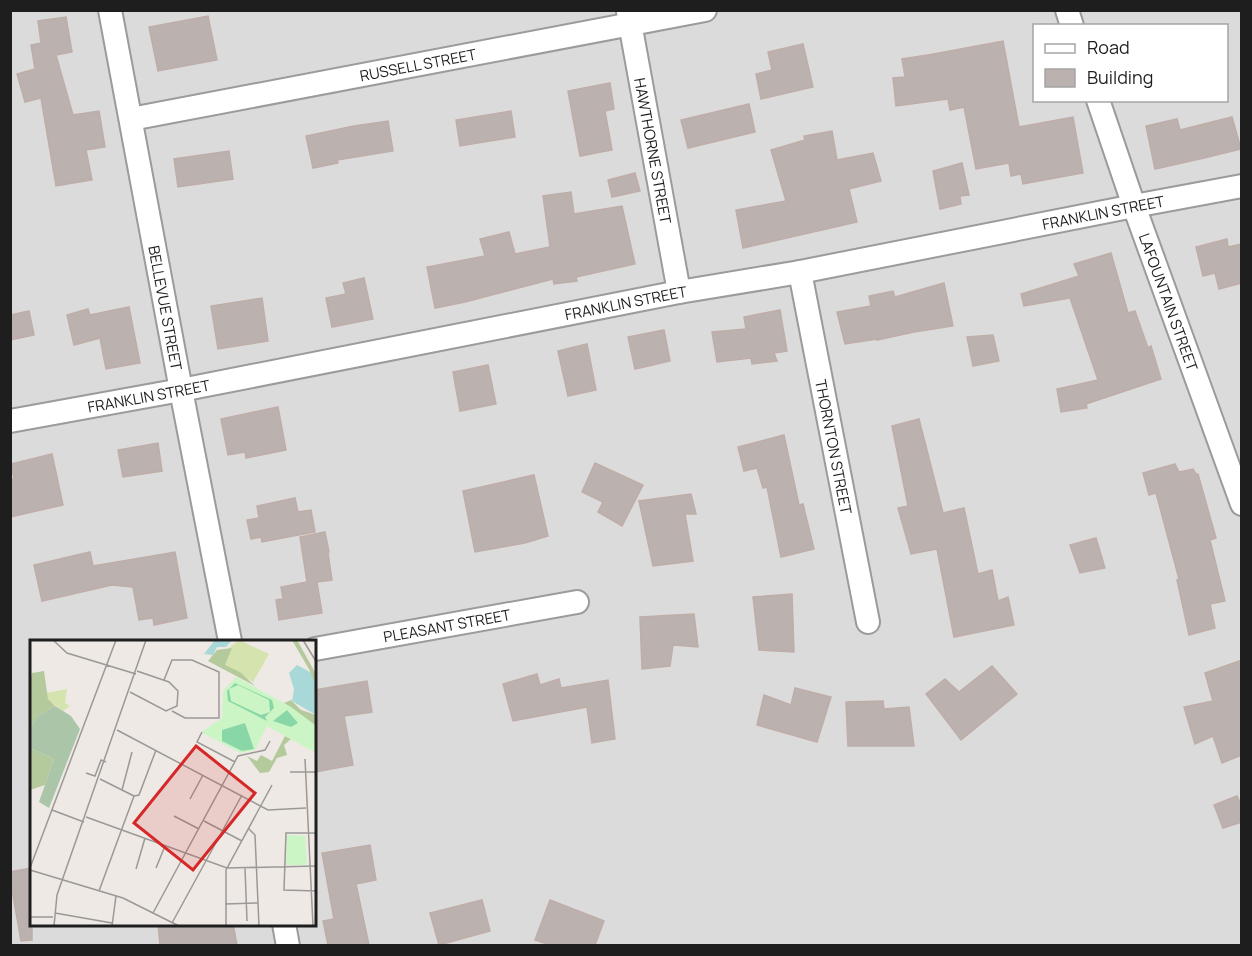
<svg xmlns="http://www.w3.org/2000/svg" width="1252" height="956" font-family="Manrope,sans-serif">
  <rect width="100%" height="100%" fill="#eee9e5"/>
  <path fill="#dcdbdb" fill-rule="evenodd" d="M 11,11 L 1241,11 L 1241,945 L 11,945 ZM 1034,26 L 1226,26 L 1226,100 L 1034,100 ZM 32,641 L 315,641 L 315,924 L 32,924 Z"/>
  <g fill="#bbb1ae" stroke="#bfada8" stroke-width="1.5">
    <polygon points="208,16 217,60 158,71 149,27"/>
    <polygon points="66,17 72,52 56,55 73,115 99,111 105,147 86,150 92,180 56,186 41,98 25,102 17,74 35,69 31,45 41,43 38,21"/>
    <polygon points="1003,41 1019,127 1073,117 1083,173 1023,184 1021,174 1011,176 1009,163 976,169 964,107 950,110 948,99 896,106 893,78 905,77 902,59 928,55"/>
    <polygon points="803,44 813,87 761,99 756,74 772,70 768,52"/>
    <polygon points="610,83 614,109 605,111 612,150 580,156 568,91"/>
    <polygon points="749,104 755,132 688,148 681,120"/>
    <polygon points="511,111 515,137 460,146 456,120"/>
    <polygon points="1232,117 1241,149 1204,158 1155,169 1146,126 1177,119 1180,130"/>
    <polygon points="388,121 393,151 337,160 338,163 313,168 306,136 354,126"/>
    <polygon points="832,131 837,160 873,153 881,181 849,189 857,222 743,248 736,210 786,201 771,150 805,140 804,136"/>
    <polygon points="229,151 233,179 178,187 174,159"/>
    <polygon points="962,163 969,195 960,196 961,204 940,209 933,171"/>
    <polygon points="635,173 640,191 612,197 608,180"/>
    <polygon points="571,192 574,214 622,206 635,264 576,277 577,281 554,284 553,279 465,302 435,308 427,267 485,256 480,239 509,232 515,254 550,247 543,196"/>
    <polygon points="1227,239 1228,247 1242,244 1242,283 1219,289 1215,273 1203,276 1196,247"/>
    <polygon points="1111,253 1128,313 1135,311 1148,348 1151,346 1161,379 1086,404 1087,408 1061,412 1057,389 1098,380 1070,298 1024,306 1021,294 1079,276 1074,264"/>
    <polygon points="364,278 373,319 332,327 326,298 346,294 343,283"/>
    <polygon points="944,283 953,326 914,332 877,340 877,339 845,344 837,312 871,306 869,296 893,291 895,297"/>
    <polygon points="262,298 268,341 218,349 211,306"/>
    <polygon points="129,307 140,363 106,369 100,338 74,345 67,315 88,309 90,315"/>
    <polygon points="780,310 787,351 774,353 777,361 752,364 751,358 717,362 712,332 746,329 744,317"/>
    <polygon points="29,311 34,335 10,340 10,315"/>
    <polygon points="664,330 670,361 635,369 628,337"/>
    <polygon points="993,335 999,361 973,366 967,337"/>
    <polygon points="587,344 596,390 568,396 558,351"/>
    <polygon points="488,365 496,404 460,411 453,372"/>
    <polygon points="278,407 286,450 246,458 245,452 228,455 221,419"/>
    <polygon points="919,419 943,513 964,508 978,574 992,570 998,601 1008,597 1014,625 954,637 937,549 911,554 898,508 908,506 892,426"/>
    <polygon points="784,435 799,505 803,504 814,549 781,557 767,487 763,488 757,468 744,471 738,447"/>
    <polygon points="158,443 162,471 123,477 118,450"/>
    <polygon points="52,454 63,505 10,517 10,480 14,479 11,464"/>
    <polygon points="595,463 643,485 622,526 598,512 603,502 582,492"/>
    <polygon points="1175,464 1179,472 1193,469 1196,474 1198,474 1216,538 1210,540 1225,601 1210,604 1215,628 1189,635 1177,580 1179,579 1156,493 1149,495 1143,473"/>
    <polygon points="534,475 548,536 525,543 475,552 463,491"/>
    <polygon points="691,494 696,514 685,514 693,561 653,566 639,501"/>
    <polygon points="295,498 298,512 311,510 315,532 262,542 261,537 251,539 247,520 259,518 257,506"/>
    <polygon points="325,532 329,552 328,553 332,580 317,582 322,613 279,620 276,600 283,599 281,587 307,582 300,537"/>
    <polygon points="1096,538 1105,568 1080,573 1070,545"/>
    <polygon points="90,552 93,566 175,552 187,618 154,625 153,618 139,620 133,587 112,585 42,601 34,565"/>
    <polygon points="792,594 794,652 759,650 753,597"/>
    <polygon points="694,614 698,647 673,645 670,666 642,669 640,617"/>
    <polygon points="1242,660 1242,755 1222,763 1213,736 1195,744 1184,707 1213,701 1205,673"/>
    <polygon points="992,666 1017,694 961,740 926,694 945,679 959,692"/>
    <polygon points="537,674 540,685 559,679 561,688 608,680 615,739 592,743 587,707 513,721 503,684"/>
    <polygon points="367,681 372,712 344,716 353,765 315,772 315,690"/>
    <polygon points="795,688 831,697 817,742 757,725 764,695 791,705"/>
    <polygon points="883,701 884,709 909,707 914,746 848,746 846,702"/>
    <polygon points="1237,796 1242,807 1242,822 1223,828 1214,805"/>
    <polygon points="370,845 376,880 356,884 369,945 328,945 323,921 334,919 322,853"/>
    <polygon points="32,868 32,940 21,941 10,879 10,872"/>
    <polygon points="482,900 490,931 439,945 430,913"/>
    <polygon points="550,900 604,921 595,945 550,945 535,940"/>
    <polygon points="158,924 233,924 237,945 160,945"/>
  </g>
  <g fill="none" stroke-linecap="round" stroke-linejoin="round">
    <defs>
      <g id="minor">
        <path id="s1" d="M 110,10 L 181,390 L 230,641"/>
        <polyline points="1067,10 1072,26"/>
        <path id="s2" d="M 628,12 L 679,292"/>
        <path id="s3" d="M 1098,100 L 1134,206 L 1242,504"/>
        <path id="s4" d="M 131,119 L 705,10"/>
        <path id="s5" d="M 800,272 L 868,622"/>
        <path id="s6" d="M 10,421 L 181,390 L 679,292 L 800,272 L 1134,206 L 1242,186"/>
        <path id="s7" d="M 315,649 L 577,602"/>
        <polyline points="284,924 288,946"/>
      </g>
    </defs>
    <use href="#minor" stroke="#9b9b9b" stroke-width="26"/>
    <use href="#minor" stroke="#fff" stroke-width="22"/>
  </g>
  <g text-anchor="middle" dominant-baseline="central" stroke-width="4.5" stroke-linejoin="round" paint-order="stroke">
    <g font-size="15" fill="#1e1e1e" stroke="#fff">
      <text stroke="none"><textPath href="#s4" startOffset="292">RUSSELL STREET</textPath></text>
      <text stroke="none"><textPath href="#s2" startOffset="141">HAWTHORNE STREET</textPath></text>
      <text stroke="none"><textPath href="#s6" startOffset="1113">FRANKLIN STREET</textPath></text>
      <text stroke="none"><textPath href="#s3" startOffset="214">LAFOUNTAIN STREET</textPath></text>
      <text stroke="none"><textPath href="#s6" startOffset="627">FRANKLIN STREET</textPath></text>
      <text stroke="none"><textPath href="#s1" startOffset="303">BELLEVUE STREET</textPath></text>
      <text stroke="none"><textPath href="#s6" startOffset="141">FRANKLIN STREET</textPath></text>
      <text stroke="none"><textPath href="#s5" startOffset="178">THORNTON STREET</textPath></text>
      <text stroke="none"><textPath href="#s7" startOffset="134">PLEASANT STREET</textPath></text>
    </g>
  </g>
  <g transform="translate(30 640)">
    <rect width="286" height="286" fill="#eee9e5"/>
    <path d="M 209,0 L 239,14 L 223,42 L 195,25 L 200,7 ZM 37,49 L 35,63 L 40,66 L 33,71 L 19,61 L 16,53 Z" fill="#d5e4ae"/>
    <path d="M 262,0 L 267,0 L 286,34 L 286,62 L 280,31 ZM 202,8 L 195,25 L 210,32 L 225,46 L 178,21 L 187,10 ZM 14,31 L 18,59 L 25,66 L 6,77 L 0,90 L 0,42 L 2,33 ZM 261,60 L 271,70 L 286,75 L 286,86 L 254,63 ZM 255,96 L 261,99 L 254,105 L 257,115 L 247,118 L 239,132 L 230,133 L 217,116 L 227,121 L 231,115 L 242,121 ZM 0,108 L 24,119 L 15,145 L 0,150 Z" fill="#b4ca9d"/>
    <path d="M 25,66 L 41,76 L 50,89 L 19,168 L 9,162 L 24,119 L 0,108 L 0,90 L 6,77 Z" fill="#aac5a8"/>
    <path d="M 206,37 L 261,67 L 285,85 L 286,113 L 237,86 L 225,110 L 210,113 L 171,92 L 192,78 L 193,51 ZM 257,195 L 275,196 L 277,225 L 256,225 Z" fill="#ccf5c5"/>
    <path d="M 205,43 L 242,60 L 244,68 L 235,77 L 237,81 L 198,61 L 197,51 ZM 208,45 L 239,60 L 240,72 L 231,75 L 201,61 L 199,49 ZM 257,70 L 268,83 L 261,87 L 243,81 ZM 215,83 L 224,109 L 212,111 L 192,101 L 192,90 Z" fill="#89d7a7" fill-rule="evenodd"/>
    <path d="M 185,0 L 202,0 L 196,7 L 187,7 L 183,15 L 174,14 ZM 267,25 L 280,32 L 284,41 L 286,75 L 262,61 L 264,49 L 259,33 Z" fill="#a9d8d8"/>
    <path fill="none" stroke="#9b9895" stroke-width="1.5" d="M 23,0 L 37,13 L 106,34M 273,0 L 287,23M 134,40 L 142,20 L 162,20 L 189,32 L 189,78 L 155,78 L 142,71M 100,52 L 136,71 L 147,66 L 148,51 L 139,42 L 107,31M 87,90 L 238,170 L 276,168M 172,92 L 167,102 L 205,122M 275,119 L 283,286M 260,132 L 287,132M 56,133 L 65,136 L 71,120 L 76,122M 70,139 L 104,156M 92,150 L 102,112M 104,156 L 109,155 L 126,110M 160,159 L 173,135M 22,170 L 54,182M 144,176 L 169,189M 56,177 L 197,228 L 287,226M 174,181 L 212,201M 219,189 L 225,195 L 229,286M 287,193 L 256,193 L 254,250 L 287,251M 0,228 L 86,0M 126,228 L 135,206M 215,228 L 217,281M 106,229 L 115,198M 0,230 L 93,258 L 149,286M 69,251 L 104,156M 195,264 L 228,263M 25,273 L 82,283M 123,273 L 208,116 L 235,110 L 240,101M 0,277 L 23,277M 142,283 L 212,155M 24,286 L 27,255 L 116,0M 82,286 L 86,256M 196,286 L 196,230 L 242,145"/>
    <path fill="#d62828" fill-opacity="0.15" stroke="#d62828" stroke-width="3" d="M 166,106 L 225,153 L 163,230 L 104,183 Z"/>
    <rect width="286" height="286" fill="none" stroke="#1e1e1e" stroke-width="3"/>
  </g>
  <rect width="1252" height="956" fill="none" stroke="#1e1e1e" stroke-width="24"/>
  <rect x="1033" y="24" width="195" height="78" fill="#ffffff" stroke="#a5a5a5" stroke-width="1.5"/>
  <rect x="1045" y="44" width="30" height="9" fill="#ffffff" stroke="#a5a5a5" stroke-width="1.5"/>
  <text x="1087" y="54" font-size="18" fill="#1e1e1e">Road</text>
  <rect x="1045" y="69" width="30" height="18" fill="#bbb1ae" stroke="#a5a5a5" stroke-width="1.5"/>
  <text x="1087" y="84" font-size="18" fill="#1e1e1e">Building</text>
</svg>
